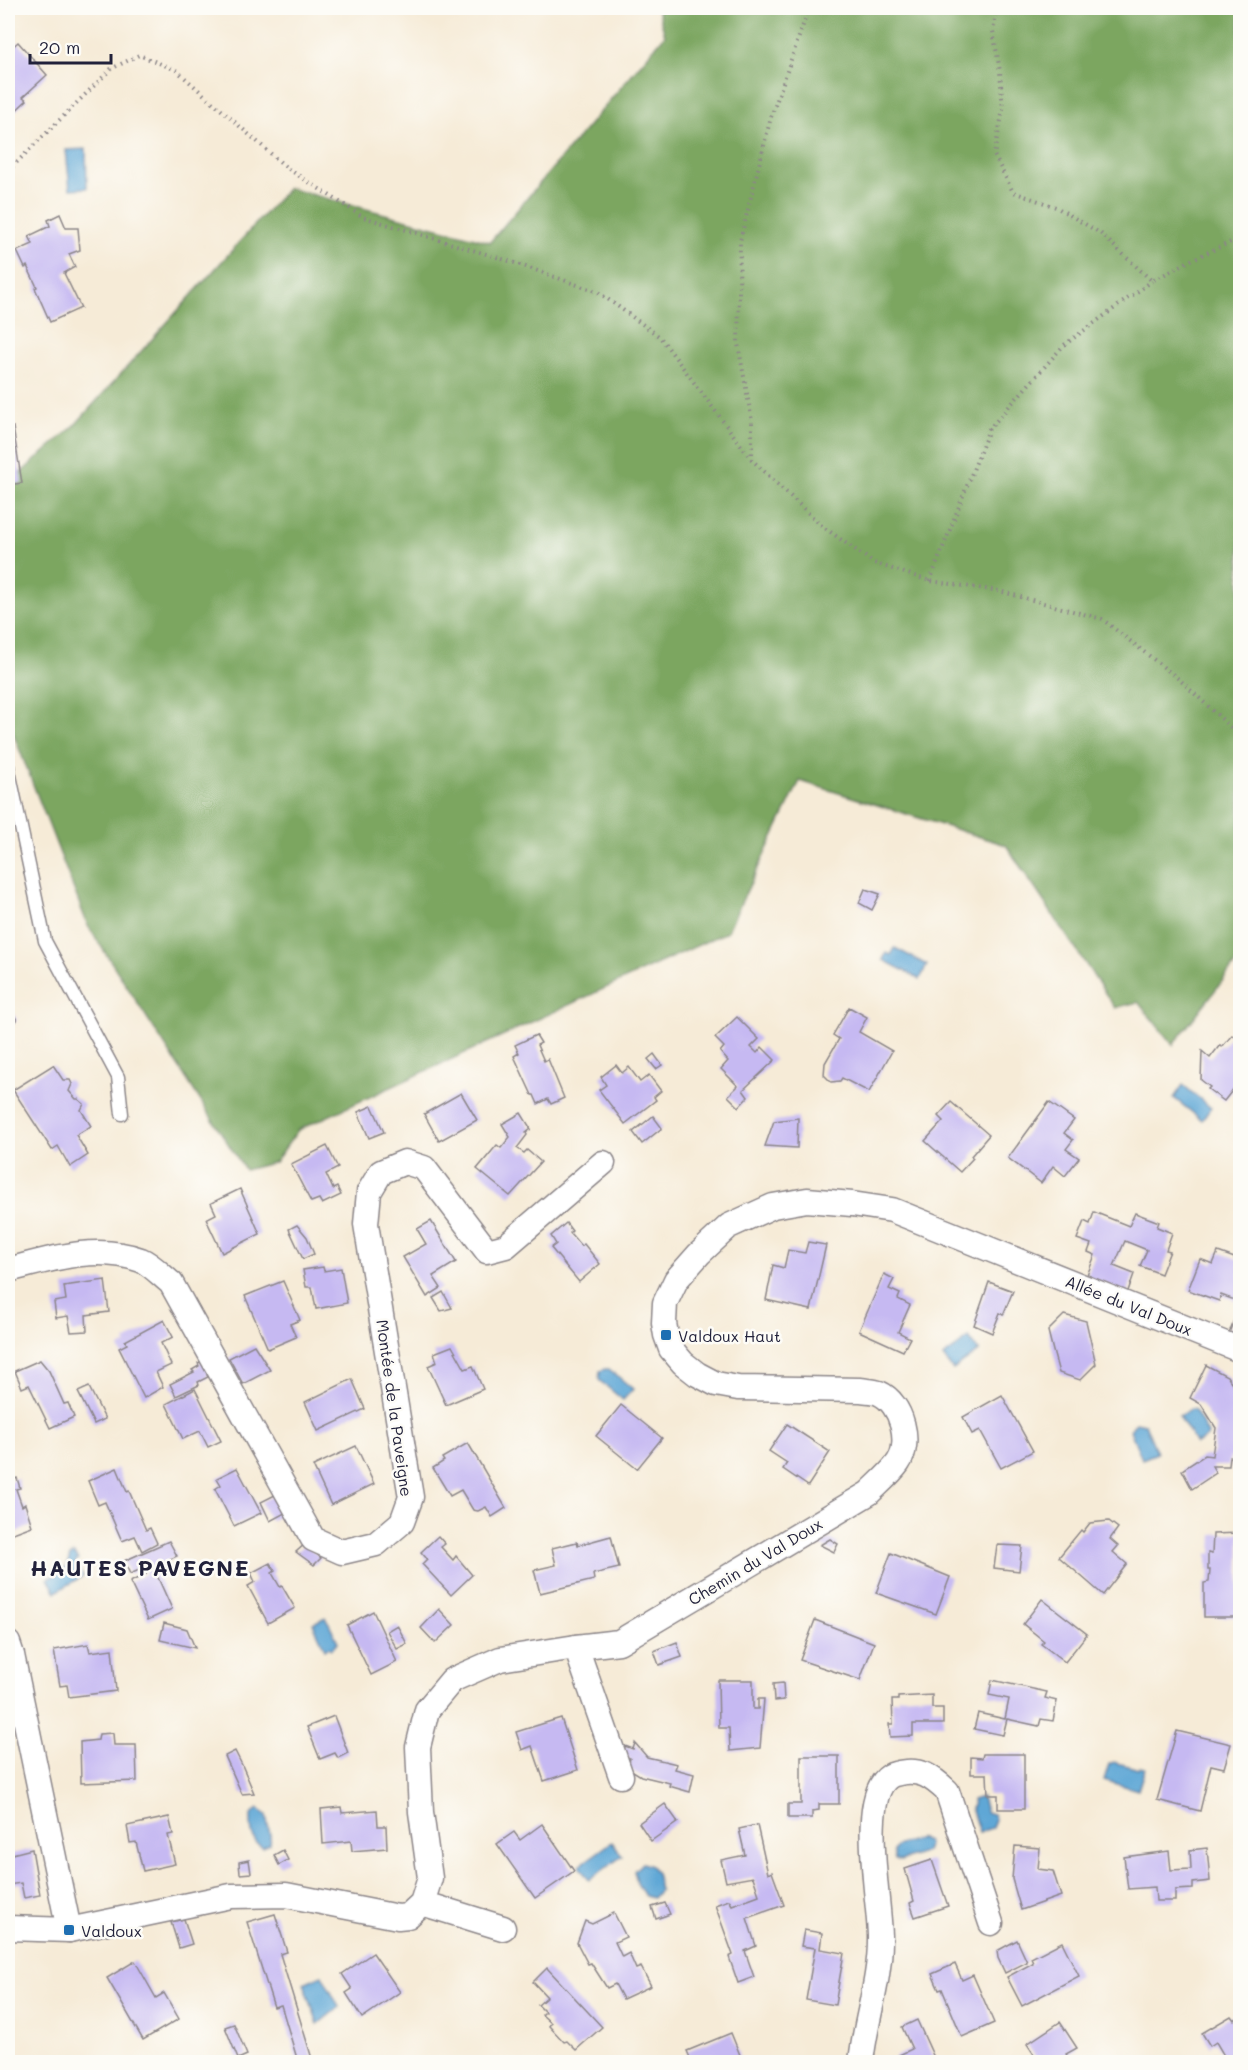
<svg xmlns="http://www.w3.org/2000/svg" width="1248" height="2070" font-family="Mali,sans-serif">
  <rect width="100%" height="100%" fill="#fdfcf7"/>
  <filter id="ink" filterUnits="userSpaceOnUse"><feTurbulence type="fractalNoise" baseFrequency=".0167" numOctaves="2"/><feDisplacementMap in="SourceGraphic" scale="12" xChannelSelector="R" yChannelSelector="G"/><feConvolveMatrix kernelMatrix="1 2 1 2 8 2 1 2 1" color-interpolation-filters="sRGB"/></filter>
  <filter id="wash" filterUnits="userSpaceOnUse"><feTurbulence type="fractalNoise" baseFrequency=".008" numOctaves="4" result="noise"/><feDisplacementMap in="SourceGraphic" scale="24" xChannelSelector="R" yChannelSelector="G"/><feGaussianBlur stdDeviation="1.35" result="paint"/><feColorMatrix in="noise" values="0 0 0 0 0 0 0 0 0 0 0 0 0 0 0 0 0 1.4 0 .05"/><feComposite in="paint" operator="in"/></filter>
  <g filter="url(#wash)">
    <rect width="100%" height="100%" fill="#f6ebd7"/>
    <polygon fill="#7ba660" stroke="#4e644e" stroke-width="1.5" points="657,8 1240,8 1240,958 1173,1045 1138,1002 1115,1008 1006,845 800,781 727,932 298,1130 275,1162 245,1170 88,926 8,720 8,484 74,426 288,188 490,242 665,35"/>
    <g fill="#5fa7d6" stroke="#406488" stroke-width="1.5">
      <polygon points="86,149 87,188 70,189 66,150"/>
      <polygon points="895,948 927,965 920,979 883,960 886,953 891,955"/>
      <polygon points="1183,1085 1211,1108 1202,1120 1174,1098"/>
      <polygon points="969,1338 979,1351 953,1370 943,1357"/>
      <polygon points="605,1369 609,1369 633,1389 623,1400 599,1380 600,1371"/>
      <polygon points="1191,1409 1194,1409 1208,1434 1207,1437 1196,1444 1179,1416"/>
      <polygon points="1136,1422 1145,1424 1157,1453 1142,1459 1130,1430"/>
      <polygon points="74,1554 78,1560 75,1563 83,1576 56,1592 48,1579 66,1568 70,1556"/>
      <polygon points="326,1617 338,1642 332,1649 329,1647 325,1649 313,1623"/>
      <polygon points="1114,1762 1139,1769 1140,1767 1145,1768 1138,1790 1104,1780 1109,1764"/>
      <polygon points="982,1797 986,1812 993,1814 995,1819 992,1828 979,1832 971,1808 973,1806 972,1800"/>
      <path d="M 258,1809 L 266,1815 C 267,1824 272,1835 270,1844 L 263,1847 C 250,1842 251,1826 251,1815 Z"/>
      <polygon points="920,1838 927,1841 928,1845 926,1852 901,1861 895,1859 893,1851 896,1846"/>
      <polygon points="612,1842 622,1856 589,1880 579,1866"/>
      <polygon points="642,1863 651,1866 656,1873 660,1890 653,1898 645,1896 638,1885 634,1871"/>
      <polygon points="322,1975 339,2007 318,2024 304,1983"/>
    </g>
    <g id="blocks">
      <g fill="#c6b9f2">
        <polygon points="18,42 47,75 23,97 27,100 8,118 8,51"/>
        <polygon points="60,214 66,228 78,228 80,250 69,254 75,267 64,273 81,308 50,322 35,288 37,287 27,266 25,268 17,251 33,244 29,236 50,226 48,220"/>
        <polygon points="13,427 22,483 8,485 8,428"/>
        <polygon points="865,889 880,894 872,910 859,903"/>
        <polygon points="8,1005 17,1020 8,1027"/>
        <polygon points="849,1007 867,1017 859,1032 892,1051 869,1092 842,1078 840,1081 831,1082 824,1075 825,1063 839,1039 833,1035"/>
        <polygon points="737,1017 759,1039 751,1047 757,1053 762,1047 775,1060 743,1090 748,1097 739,1107 728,1096 738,1086 721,1069 728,1061 720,1052 724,1047 715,1038"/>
        <polygon points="536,1035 541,1043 537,1045 544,1061 548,1059 564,1098 551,1104 548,1099 538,1104 534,1095 532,1095 514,1056 519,1053 515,1045"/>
        <polygon points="1232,1035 1240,1041 1240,1092 1235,1087 1224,1101 1208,1089 1210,1087 1201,1080 1202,1051 1210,1058 1220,1045 1222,1047"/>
        <polygon points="654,1054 662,1065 656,1069 648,1059"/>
        <polygon points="53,1065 63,1080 70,1080 72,1084 69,1091 76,1099 78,1099 84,1104 81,1110 91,1126 76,1135 88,1155 70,1167 58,1146 52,1150 13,1090"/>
        <polygon points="616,1065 622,1073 629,1067 640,1082 649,1075 661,1091 654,1097 656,1100 625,1124 599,1090 606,1085 601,1077"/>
        <polygon points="461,1093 477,1120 439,1141 424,1114"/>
        <polygon points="951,1102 989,1135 971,1156 973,1158 960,1172 925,1141 943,1121 938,1116"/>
        <polygon points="1049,1102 1074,1120 1064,1133 1073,1140 1066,1149 1079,1158 1065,1176 1053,1166 1041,1183 1008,1158"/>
        <polygon points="372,1106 384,1132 369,1138 358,1112"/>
        <polygon points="521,1113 531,1129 526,1133 527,1135 517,1148 524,1153 527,1150 541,1162 510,1196 477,1169 497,1145 501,1148 510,1137 502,1124"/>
        <polygon points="653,1116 662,1128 642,1144 633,1132"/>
        <polygon points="798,1118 797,1148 765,1146 774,1121"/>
        <polygon points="327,1146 338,1168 326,1174 333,1189 337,1187 341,1195 322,1204 319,1199 311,1202 291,1164"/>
        <polygon points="240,1189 260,1234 222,1253 206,1219 216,1214 211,1203"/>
        <polygon points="1094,1212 1129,1226 1135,1213 1159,1222 1157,1227 1172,1233 1166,1250 1170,1251 1161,1274 1140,1266 1147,1250 1125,1241 1114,1266 1134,1274 1127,1294 1086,1278 1095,1255 1088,1252 1091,1244 1077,1239 1084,1221 1090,1224"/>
        <polygon points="431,1221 456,1262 433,1276 441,1288 427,1297 403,1257 426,1244 417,1229"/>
        <polygon points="566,1223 572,1231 570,1233 581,1246 584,1244 600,1264 579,1282 551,1248 556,1244 551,1236"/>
        <polygon points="297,1225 307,1237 314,1254 303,1259 289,1229"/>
        <polygon points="808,1242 826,1245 811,1310 766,1300 773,1265 784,1268 788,1250 805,1253"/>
        <polygon points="1218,1252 1240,1260 1240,1302 1221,1295 1219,1301 1188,1290 1200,1259 1213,1264"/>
        <polygon points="323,1267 324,1271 341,1268 347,1303 316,1309 312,1287 306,1287 303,1270"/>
        <polygon points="884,1274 894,1279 889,1289 900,1294 898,1299 910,1305 898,1332 910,1338 903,1351 859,1331"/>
        <polygon points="105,1280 109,1312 86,1315 87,1331 71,1332 68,1316 56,1318 54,1302 66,1300 64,1286"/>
        <polygon points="283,1281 300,1320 290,1324 296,1337 268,1349 245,1296"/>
        <polygon points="989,1282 1013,1291 1003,1315 1000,1313 992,1333 974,1325"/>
        <polygon points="443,1292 452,1308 441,1311 433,1298"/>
        <polygon points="1240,1304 1240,1337 1229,1333"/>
        <polygon points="1064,1315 1086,1321 1096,1364 1080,1380 1059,1373 1053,1351 1048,1331"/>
        <polygon points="164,1320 173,1337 161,1343 171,1365 156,1372 163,1387 144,1398 119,1348 127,1344 125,1341"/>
        <polygon points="254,1345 270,1370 243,1384 229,1358"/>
        <polygon points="452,1346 465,1369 473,1366 483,1389 446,1405 428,1366 437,1362 434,1353"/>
        <polygon points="40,1360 49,1371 64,1404 68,1403 74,1417 50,1428 29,1385 22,1388 15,1371"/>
        <polygon points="205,1360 211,1373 207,1375 208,1377 198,1382 199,1385 176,1396 170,1384 194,1372 192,1370 199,1366 198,1363"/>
        <polygon points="1206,1365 1227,1376 1240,1395 1236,1457 1230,1457 1229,1466 1212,1466 1216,1473 1192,1489 1182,1470 1205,1455 1212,1456 1216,1428 1201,1404 1190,1398"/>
        <polygon points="352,1379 365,1409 318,1431 305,1402"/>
        <polygon points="89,1387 105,1419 94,1424 78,1392"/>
        <polygon points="195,1389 221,1441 208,1447 200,1431 183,1439 166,1404"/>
        <polygon points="1002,1395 1033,1451 1001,1468 980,1430 972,1434 963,1417"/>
        <polygon points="621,1405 662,1438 637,1469 596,1436"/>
        <polygon points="787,1424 830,1452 808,1486 783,1469 787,1463 769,1451"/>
        <polygon points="468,1443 506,1508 492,1517 486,1507 478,1511 473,1510 461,1490 450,1496 433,1468 444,1461 442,1458"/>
        <polygon points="356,1446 374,1484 331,1505 313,1466"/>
        <polygon points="117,1468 127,1492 129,1491 146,1530 150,1528 157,1543 142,1551 135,1536 122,1541 105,1502 98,1505 88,1481"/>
        <polygon points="237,1468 261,1513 234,1526 215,1489 221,1485 217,1478"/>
        <polygon points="17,1478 20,1488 16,1489 22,1506 25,1504 32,1526 8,1535 8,1482"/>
        <polygon points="275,1495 285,1513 270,1521 261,1502"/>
        <polygon points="1109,1521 1118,1528 1110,1539 1118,1546 1113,1552 1127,1564 1103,1595 1059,1557 1081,1530 1083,1532 1090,1523"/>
        <polygon points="1240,1533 1239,1617 1204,1617 1204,1583 1209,1582 1210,1570 1208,1570 1208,1553 1212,1554 1213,1534"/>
        <polygon points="438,1536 445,1544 441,1547 453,1560 456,1556 472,1575 451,1595 422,1564 427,1559 421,1552"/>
        <polygon points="611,1536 619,1568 593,1574 594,1580 540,1593 534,1570 556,1565 552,1548 577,1542 578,1545"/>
        <polygon points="830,1539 838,1544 834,1552 820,1545"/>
        <polygon points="169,1541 177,1556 164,1562 166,1565 155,1571 172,1609 148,1620 130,1582 146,1574 144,1568 130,1574 124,1561"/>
        <polygon points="305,1544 321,1558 314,1565 296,1552"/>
        <polygon points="997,1545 1022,1546 1019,1571 994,1568"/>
        <polygon points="891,1553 950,1577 936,1614 876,1593"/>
        <polygon points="270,1563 275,1571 272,1573 280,1587 282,1586 295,1608 268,1623 248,1586 255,1582 251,1573"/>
        <polygon points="1042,1599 1087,1634 1065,1662 1041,1644 1044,1641 1023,1624"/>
        <polygon points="439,1609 454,1625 435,1643 421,1628"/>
        <polygon points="373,1611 397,1662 371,1675 347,1625"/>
        <polygon points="815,1620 874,1643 860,1680 800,1660"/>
        <polygon points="164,1623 187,1629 195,1648 160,1640"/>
        <polygon points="397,1625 407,1644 397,1649 387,1631"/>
        <polygon points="677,1642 682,1657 659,1665 654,1651"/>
        <polygon points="88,1644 90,1652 112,1649 116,1691 69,1697 67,1685 60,1686 54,1650"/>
        <polygon points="718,1680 753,1680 753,1709 758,1709 758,1699 764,1699 760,1748 730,1751 729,1728 719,1728"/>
        <polygon points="992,1680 1047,1692 1045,1698 1057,1701 1053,1721 1041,1719 1039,1726 1007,1719 1003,1735 974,1729 978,1713 1005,1719 1009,1699 989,1695"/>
        <polygon points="783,1683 784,1700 774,1701 773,1684"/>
        <polygon points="932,1695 932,1708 943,1708 943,1724 913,1724 913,1736 890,1737 889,1724 893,1724 892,1700 898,1700 898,1697"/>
        <polygon points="334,1716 348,1753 338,1758 335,1753 320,1759 307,1727"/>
        <polygon points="561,1718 578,1770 544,1781 532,1746 522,1750 516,1732"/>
        <polygon points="1177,1731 1231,1744 1224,1768 1211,1765 1200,1811 1157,1800"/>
        <polygon points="113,1733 114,1745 136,1745 137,1781 81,1783 80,1742 98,1740 99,1734"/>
        <polygon points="635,1743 647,1757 677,1764 675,1769 694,1774 690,1792 669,1786 670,1783 641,1776 628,1768 630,1758 622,1756 625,1746 633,1749"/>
        <polygon points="235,1751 242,1765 254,1793 242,1794 225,1756"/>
        <polygon points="983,1754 1024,1754 1024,1809 998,1809 998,1795 988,1795 987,1774 971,1774 971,1757 982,1758"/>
        <polygon points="801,1756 839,1756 839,1804 819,1804 819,1810 812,1811 812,1818 788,1818 788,1804 801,1804"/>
        <polygon points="665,1804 678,1822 651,1841 639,1823"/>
        <polygon points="341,1807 342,1813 377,1810 378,1826 386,1826 387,1848 352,1851 351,1841 323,1844 321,1809"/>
        <polygon points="169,1817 173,1834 168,1835 175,1864 143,1871 136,1842 130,1843 127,1826"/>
        <polygon points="542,1824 574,1871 535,1898 497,1844 514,1832 520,1840"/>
        <polygon points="757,1825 768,1874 772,1872 784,1905 747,1918 756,1946 745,1951 754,1977 738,1983 729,1957 733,1955 715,1905 729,1900 732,1905 759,1895 753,1877 726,1882 721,1860 745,1855 739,1829"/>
        <polygon points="1015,1846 1040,1848 1038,1869 1053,1871 1061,1896 1021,1910 1012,1879"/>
        <polygon points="1207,1848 1210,1881 1193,1883 1193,1889 1175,1890 1175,1901 1156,1901 1155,1887 1128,1889 1124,1857 1169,1851 1171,1870 1191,1869 1190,1850"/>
        <polygon points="32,1849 40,1895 24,1898 21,1883 8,1885 8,1855"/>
        <polygon points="283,1850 288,1860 279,1865 274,1855"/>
        <polygon points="249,1860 251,1873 240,1874 239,1862"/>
        <polygon points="932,1860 948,1906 915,1917 910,1903 914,1901 905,1869"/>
        <polygon points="665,1903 670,1914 656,1919 652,1907"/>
        <polygon points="614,1913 626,1937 615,1942 622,1957 629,1953 636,1969 641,1967 651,1986 623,1999 615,1984 607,1988 591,1963 588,1964 577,1943 585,1921 592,1924"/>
        <polygon points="275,1914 287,1952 280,1954 313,2062 298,2062 281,2005 274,2007 247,1922"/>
        <polygon points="184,1919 192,1944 179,1948 171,1922"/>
        <polygon points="804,1930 822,1933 820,1949 844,1953 835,2005 806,2000 815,1948 801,1946"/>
        <polygon points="1017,1940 1027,1962 1005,1973 998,1958 997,1951"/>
        <polygon points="1062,1942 1079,1976 1022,2006 1007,1977 1033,1963 1031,1958"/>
        <polygon points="373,1953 400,1992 362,2018 346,1993 352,1989 342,1974"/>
        <polygon points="135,1961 156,1998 164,1993 179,2019 143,2040 107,1978"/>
        <polygon points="955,1964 962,1980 973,1975 994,2023 962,2037 942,1989 939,1990 932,1974"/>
        <polygon points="547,1968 602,2027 576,2050 567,2041 564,2042 549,2026 551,2023 542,2015 545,2012 538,2005 547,1997 533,1982"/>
        <polygon points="1231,2016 1234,2020 1240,2016 1240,2053 1227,2061 1216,2042 1210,2046 1202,2033"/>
        <polygon points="917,2020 936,2062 897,2062 895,2057 912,2049 902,2027"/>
        <polygon points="1060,2022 1077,2048 1066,2054 1071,2062 1039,2062 1027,2044"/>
        <polygon points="234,2024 247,2055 238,2059 225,2027"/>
        <polygon points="731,2033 740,2055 738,2056 741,2062 692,2062 687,2051"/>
      </g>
    </g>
  </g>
  <g filter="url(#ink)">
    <use href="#blocks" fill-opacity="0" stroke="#8c8689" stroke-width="1.5"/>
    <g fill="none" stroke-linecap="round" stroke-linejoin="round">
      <defs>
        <polyline id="lane" points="8,766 45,941 118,1077 122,1114"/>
        <g id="street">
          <path d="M 8,1270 C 51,1259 96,1244 141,1260 C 151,1264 162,1276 171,1283 L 313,1539 L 342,1552 L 376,1544 L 402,1522 L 411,1497 L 366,1224 L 369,1192 L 381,1172 L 405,1162 L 424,1168 L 487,1251 L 506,1246 L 603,1163"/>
          <polyline points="8,1643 12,1655 69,1930"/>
          <polyline points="576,1647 621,1776"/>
          <polyline points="422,1903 503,1928"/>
          <path d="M 8,1928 L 69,1930 L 231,1896 L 286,1895 L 398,1917 L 408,1916 L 422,1903 L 430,1878 L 421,1812 L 418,1747 L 427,1710 L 452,1680 L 500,1659 L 576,1647 L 619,1642 L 869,1493 C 878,1484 890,1474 898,1463 C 912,1443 902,1403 879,1393 C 874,1391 866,1391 861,1390 L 738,1388 L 716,1384 L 697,1374 L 683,1363 L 671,1349 L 666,1335 L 664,1323 L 665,1303 L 676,1280 L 699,1254 L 729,1226 L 773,1206 L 807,1200 L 852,1204 L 892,1210 L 1240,1350"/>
          <path d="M 861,2062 C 865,2022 880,1981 880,1940 C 881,1906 857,1796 890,1776 C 893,1774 896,1774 899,1773 C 920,1768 932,1777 947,1791 L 991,1923"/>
        </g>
      </defs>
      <use href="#lane" stroke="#8c8689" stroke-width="15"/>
      <use href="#street" stroke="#8c8689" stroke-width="27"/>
      <g stroke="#8c8689" stroke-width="4" stroke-dasharray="1.5 4.5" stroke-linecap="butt">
        <polyline points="809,8 771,117 740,241 738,344 752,421 752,460 822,526 874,563 930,581 999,591 1102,619 1180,680 1240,736"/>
        <polyline points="997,8 993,31 1000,71 1003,110 994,155 1013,192 1056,207 1100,233 1152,281 1193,259 1240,238"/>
        <polyline points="8,171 111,69 139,55 176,70 287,168 363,217 509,261 598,292 660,337 752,460"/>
        <polyline points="930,581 989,429 1064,345 1152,281"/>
      </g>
      <use href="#lane" stroke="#fff" stroke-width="12"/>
      <use href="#street" stroke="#fff" stroke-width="24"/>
    </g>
  </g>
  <g fill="#1f6fb2" stroke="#fdfcf7" stroke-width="2">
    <rect x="660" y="1329" width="12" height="12" rx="3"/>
    <rect x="63" y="1924" width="12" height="12" rx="3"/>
  </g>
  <g text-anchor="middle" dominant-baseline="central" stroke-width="5" stroke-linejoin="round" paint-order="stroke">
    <g font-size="16" fill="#22223b" stroke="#fdfcf7">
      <text transform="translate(1129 1305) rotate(22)">Allée du Val Doux</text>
      <text transform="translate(395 1408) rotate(82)">Montée de la Paveigne</text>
      <text transform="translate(755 1561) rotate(-31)">Chemin du Val Doux</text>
    </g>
    <g font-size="16" fill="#22223b" stroke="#fdfcf7" text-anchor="start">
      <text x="678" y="1335">Valdoux Haut</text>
      <text x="81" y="1930">Valdoux</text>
    </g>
    <g font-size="22" font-weight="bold" letter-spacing="1.5" fill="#22223b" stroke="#fdfcf7">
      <text x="140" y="1567">HAUTES PAVEGNE</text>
    </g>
  </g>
  <rect width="1248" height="2070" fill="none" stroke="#fdfcf7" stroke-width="30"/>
  <path d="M30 54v9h81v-9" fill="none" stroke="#22223b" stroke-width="3"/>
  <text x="39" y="54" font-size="18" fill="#22223b" stroke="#fdfcf7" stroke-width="4.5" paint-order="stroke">20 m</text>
</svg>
